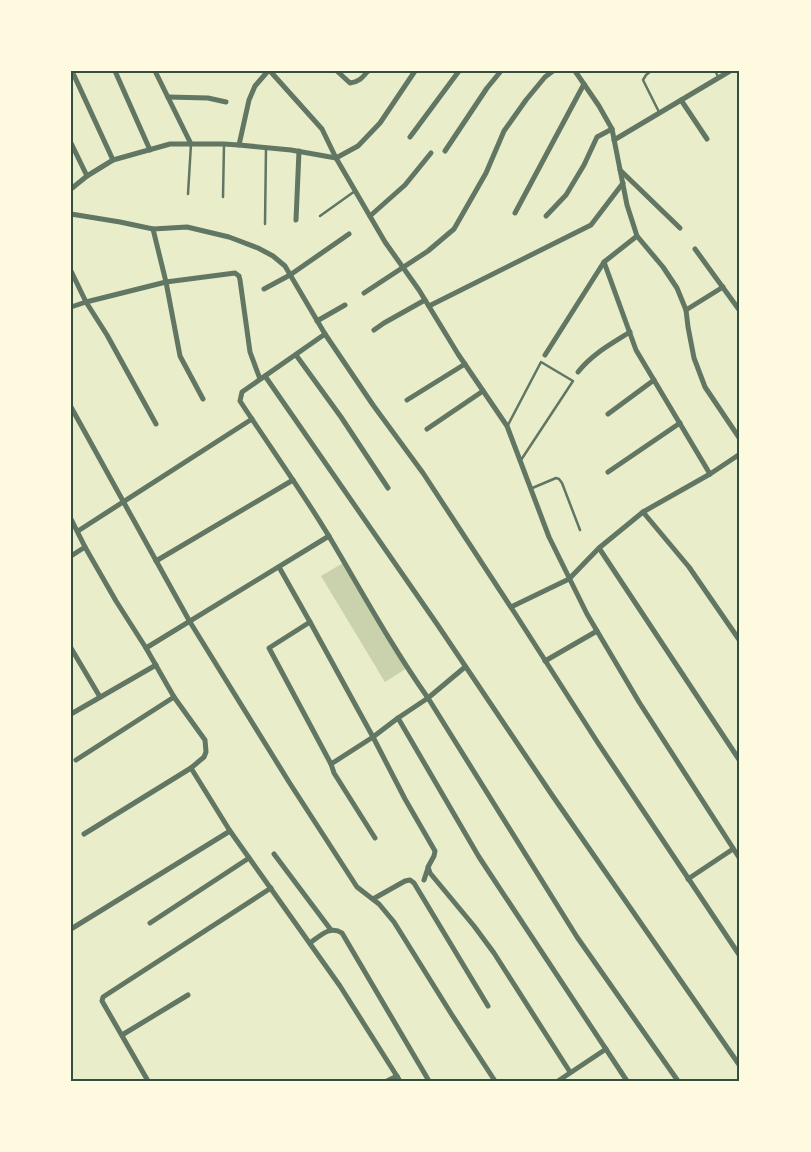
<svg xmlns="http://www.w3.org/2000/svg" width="811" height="1152" font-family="'Archivo Narrow',sans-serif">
  <rect width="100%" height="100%" fill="#e9edc9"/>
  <polygon fill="#cad2ad" points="343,563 407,668 385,682 321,576"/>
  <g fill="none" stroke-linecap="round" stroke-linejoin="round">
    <g stroke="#617663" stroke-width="2.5">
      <polyline points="651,71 646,75 643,80 659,112"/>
      <polyline points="715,71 719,78"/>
      <polyline points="188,194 191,144"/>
      <polyline points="223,197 224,144"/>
      <polyline points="320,216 355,191"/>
      <polyline points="265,224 266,148"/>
      <polyline points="508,425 541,362 573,381 521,460"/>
      <polyline points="530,489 556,478 559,479 562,483 580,530"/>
    </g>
    <g stroke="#617663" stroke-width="5">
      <polyline points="72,71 113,160"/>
      <polyline points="115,71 150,150"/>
      <polyline points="155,71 191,144"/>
      <polyline points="270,71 322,129 336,158 385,242 419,290 458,354 507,426 549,537 587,614 639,702 740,859"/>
      <path d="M 337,71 L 350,83 C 359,82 362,78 368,71"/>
      <polyline points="575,71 599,106 612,129 627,205 637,236 663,267 677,288 686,310 688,327 694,358 705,387 740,439"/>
      <polyline points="168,97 208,98 226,102"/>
      <polyline points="681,100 707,139"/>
      <polyline points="410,137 459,71"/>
      <polyline points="614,140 730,71"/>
      <polyline points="71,143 87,176"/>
      <polyline points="239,145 249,100 255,86 268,71"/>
      <polyline points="445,151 487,88 501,71"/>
      <polyline points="620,170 680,228"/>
      <polyline points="71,189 87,176 113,160 170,144 224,144 239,145 291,150 336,158 358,146 380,123 415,71"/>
      <polyline points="515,213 584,84"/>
      <polyline points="71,214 120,222 153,229 187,227 229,237 258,248 273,256 285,266 325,334 373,405 423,473 516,615 598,743 740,956"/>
      <polyline points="370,216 405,185 431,153"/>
      <polyline points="546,216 566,195 584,165 597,137 612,129"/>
      <polyline points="296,220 299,151"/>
      <polyline points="153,229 166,282 180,356 203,399"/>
      <polyline points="695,249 740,311"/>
      <polyline points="604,262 636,350 710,474"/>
      <polyline points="71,271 86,302 107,335 156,424"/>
      <polyline points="264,289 290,275 349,234"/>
      <polyline points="364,293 428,251 454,229 486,173 504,131 526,100 545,77 553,71"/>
      <polyline points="429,306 591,225 623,183"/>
      <polyline points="71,307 86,302 166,282 235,273 239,276 240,280 250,352 260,379"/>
      <polyline points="686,310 723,287"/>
      <polyline points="317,321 345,305"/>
      <polyline points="374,330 384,323 425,300"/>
      <path d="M 325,334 L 242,392 L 240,401 C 270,447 302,491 330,538 C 362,592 392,647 428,698 L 577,937 L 678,1081"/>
      <polyline points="296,355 341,417 388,488"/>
      <polyline points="545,355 604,262 637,236"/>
      <path d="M 578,372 C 592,354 611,344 630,332"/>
      <polyline points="265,376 437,624 552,795 740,1066"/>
      <polyline points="407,400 465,364"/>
      <polyline points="71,407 190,622 289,782 357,887 379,904 394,922 452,1015 495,1081"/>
      <polyline points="608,414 654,380"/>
      <polyline points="427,429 483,391"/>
      <polyline points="608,472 680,423"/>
      <polyline points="643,512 710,474 740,454"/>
      <polyline points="71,519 85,547 116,601 146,648 174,697 205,740 206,752 204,757 191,768 230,831 340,986 400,1081"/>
      <polyline points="78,531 252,419"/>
      <polyline points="599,548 740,761"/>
      <polyline points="71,556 85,547"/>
      <polyline points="156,561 293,480"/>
      <polyline points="279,567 310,622"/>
      <polyline points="511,607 569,579 599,548 643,512 689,567 740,641"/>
      <polyline points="71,648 100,697"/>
      <polyline points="146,648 329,536"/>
      <polyline points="545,661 597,631"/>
      <polyline points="71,714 156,665"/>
      <polyline points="398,718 479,857 627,1081"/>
      <polyline points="76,760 174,697"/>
      <polyline points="331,764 373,737 398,718 428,698 465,667"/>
      <polyline points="84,834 191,768"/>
      <polyline points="375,838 334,773 331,764 269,648 310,622 373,737 405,799 435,851 434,856 428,867 430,873 474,926 494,953 570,1072"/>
      <polyline points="274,854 331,930"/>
      <polyline points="688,879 733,849"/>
      <polyline points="424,880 428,868"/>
      <polyline points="373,899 405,881 410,880 414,883 488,1006"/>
      <polyline points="150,923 249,858"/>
      <polyline points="71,929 230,831"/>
      <path d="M 310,943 C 320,936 330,925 342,933 L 429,1081"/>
      <polyline points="122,1035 188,995"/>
      <polyline points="148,1081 102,1001 103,997 271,888"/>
      <polyline points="387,1081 397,1076"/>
      <polyline points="558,1081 606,1049"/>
    </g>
  </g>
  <rect width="811" height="1152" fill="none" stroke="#fefae0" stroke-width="145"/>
  <rect x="72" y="72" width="666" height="1008" fill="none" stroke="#344e41" stroke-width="2"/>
</svg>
